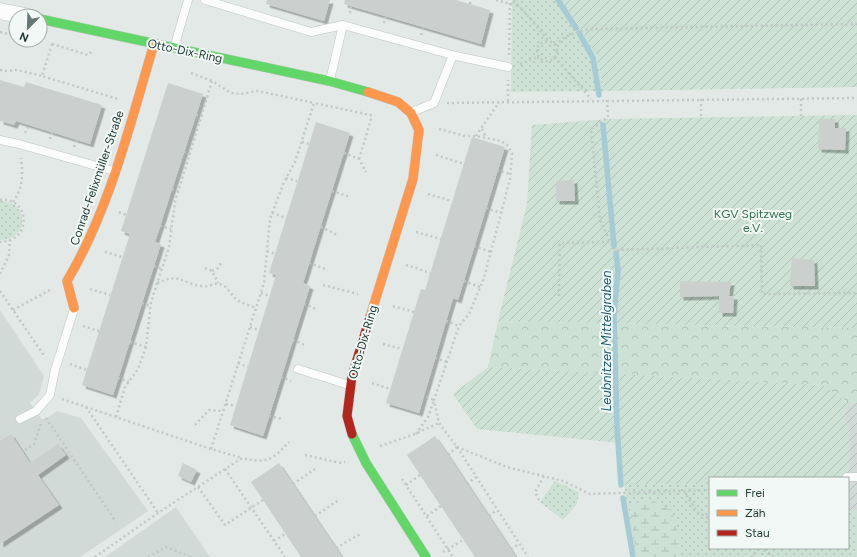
<svg xmlns="http://www.w3.org/2000/svg" width="857" height="557" font-family="Figtree,sans-serif">
  <defs>
    <pattern id="industrial-furrows" width="10" height="10" patternUnits="userSpaceOnUse"><rect width="10" height="10" fill="#d1dad7"/><path d="M-1 1l2-2M0 10L10 0M9 11l2-2" fill="none" stroke="#b3bcb9"/></pattern>
    <pattern id="grass-dots" width="8" height="8" patternUnits="userSpaceOnUse"><rect width="8" height="8" fill="#cde1d5"/><path d="M2 2h.1M6 6h.1" fill="none" stroke="#b0c2b7" stroke-width="1.8" stroke-linecap="round"/></pattern>
    <pattern id="forest-crowns" width="20" height="18" patternUnits="userSpaceOnUse"><rect width="20" height="18" fill="#cde1d5"/><path d="M2 6a3 3 0 1 1 6 0M12 15a3 3 0 1 1 6 0" fill="none" stroke="#b0c2b7"/></pattern>
    <pattern id="wetland-marsh" width="20" height="14" patternUnits="userSpaceOnUse"><rect width="20" height="14" fill="#cde1d5"/><path d="M1 5h8M5 5V1M11 12h8M15 12V8" fill="none" stroke="#b0c2b7"/></pattern>
    <pattern id="garden-furrows" width="10" height="10" patternUnits="userSpaceOnUse"><rect width="10" height="10" fill="#cde1d5"/><path d="M-1 1l2-2M0 10L10 0M9 11l2-2" fill="none" stroke="#b0c2b7"/></pattern>
    <filter id="shadow"><feDropShadow dx="3.5" dy="3.5" stdDeviation="0" flood-color="#0004"/></filter>
  </defs>
  <rect width="100%" height="100%" fill="#e3e9e7"/>
  <g fill="#d1dad7">
    <polygon points="0,310 44,376 39,394 30,403 42,419 47,418 57,411 81,418 148,511 80,557 0,557"/>
    <polygon points="176,507 210,557 105,557"/>
  </g>
  <polygon fill="url(#industrial-furrows)" points="847,402 857,403 857,511 848,510 848,478 836,478 849,471 850,433 844,420"/>
  <g fill="url(#grass-dots)">
    <polygon points="512,0 563,0 596,54 604,91 511,92"/>
    <path d="M 0,201 C 29,200 30,240 0,240 Z"/>
    <polygon points="555,481 579,492 577,504 563,520 540,502"/>
    <polygon points="710,484 710,548 848,548 848,510 857,511 857,557 635,557 624,485"/>
  </g>
  <polygon fill="url(#forest-crowns)" points="498,321 857,328 857,403 847,402 823,385 488,367"/>
  <polygon fill="url(#wetland-marsh)" points="637,501 656,502 672,511 681,542 681,557 637,557 630,510"/>
  <g fill="url(#garden-furrows)">
    <polygon points="562,0 857,0 857,87 604,91 596,54"/>
    <polygon points="857,115 857,328 498,321 527,204 532,125 610,119"/>
    <polygon points="488,367 823,385 847,402 844,420 850,433 849,471 836,478 710,478 710,484 624,485 620,443 477,429 453,394"/>
  </g>
  <g fill="none" stroke-linecap="round" stroke-linejoin="round">
    <g stroke="#a5cbd6" stroke-width="5.5">
      <polyline points="558,0 576,28"/>
      <polyline points="579,33 593,58 599,95"/>
      <polyline points="603,125 614,246"/>
      <polyline points="616,253 618,270 614,316 617,428 621,485"/>
      <polyline points="623,498 633,557"/>
    </g>
  </g>
  <g fill="#cbd0ce" filter="url(#shadow)">
    <polygon points="267,0 330,0 324,21 266,4"/>
    <polygon points="345,0 456,0 490,10 481,44 344,4"/>
    <polygon points="0,80 24,87 26,82 102,105 90,144 16,121 14,125 0,121"/>
    <polygon points="168,83 203,94 155,242 161,244 113,395 82,385 130,234 121,231"/>
    <polygon points="819,119 835,119 835,128 846,128 845,150 818,149"/>
    <polygon points="316,122 350,133 303,283 310,286 263,436 230,425 276,275 269,273"/>
    <polygon points="472,137 505,147 458,300 453,298 419,413 386,403 421,289 425,290"/>
    <polygon points="574,180 575,201 556,201 556,181"/>
    <polygon points="792,258 814,260 815,286 790,286"/>
    <polygon points="680,281 731,282 729,296 734,296 733,313 719,313 719,296 680,297"/>
    <polygon points="11,434 30,463 58,444 66,455 38,475 59,505 0,544 0,441"/>
    <polygon points="435,436 448,455 516,557 475,557 420,475 407,455"/>
    <polygon points="183,463 197,470 191,482 178,476"/>
    <polygon points="279,463 293,484 342,557 301,557 251,482"/>
  </g>
  <g fill="none" stroke-linecap="round" stroke-linejoin="round">
    <defs>
      <g id="lane">
        <polyline points="205,0 311,32 343,25 456,56 508,67"/>
        <polyline points="174,48 188,0"/>
        <polyline points="330,80 343,25"/>
        <polyline points="412,112 434,103 453,55"/>
        <polyline points="0,140 19,144 114,171"/>
        <polyline points="298,369 349,385"/>
        <polyline points="20,419 36,411 50,395 55,370 74,309"/>
        <polyline points="847,477 857,477"/>
      </g>
      <polyline id="street" points="0,11 25,16"/>
      <g id="fast">
        <polyline points="40,19 329,81 368,92"/>
        <polyline points="352,434 366,463 426,557"/>
      </g>
      <g id="slow">
        <polyline points="368,92 398,102 411,113 419,130 413,179 370,317"/>
        <path d="M 74,308 L 67,281 C 110,209 130,124 154,44"/>
      </g>
      <polyline id="jam" points="352,434 347,416 352,376 370,317"/>
    </defs>
    <use href="#lane" stroke="#c0c6c4" stroke-width="9"/>
    <use href="#street" stroke="#c0c6c4" stroke-width="17"/>
    <use href="#fast" stroke="#bfc6c4" stroke-width="10"/>
    <use href="#slow" stroke="#bfc6c4" stroke-width="10"/>
    <use href="#jam" stroke="#bfc6c4" stroke-width="10"/>
    <g stroke="#c0c9c7" stroke-width="2.5" stroke-dasharray="2 3" stroke-linecap="butt">
      <polyline points="496,0 519,6"/>
      <polyline points="514,0 549,41"/>
      <polyline points="470,4 471,0"/>
      <polyline points="350,13 351,6"/>
      <polyline points="384,23 386,16"/>
      <polyline points="0,32 16,36"/>
      <polyline points="421,35 423,27"/>
      <circle cx="547" cy="51" r="10"/>
      <polyline points="52,44 88,55 93,50"/>
      <polyline points="52,44 42,76 118,99"/>
      <polyline points="555,45 566,36 589,29 857,24"/>
      <polyline points="509,55 510,0"/>
      <polyline points="555,57 591,99"/>
      <polyline points="520,64 538,57"/>
      <polyline points="0,70 6,71 17,70 42,76"/>
      <polyline points="191,73 212,81"/>
      <polyline points="701,99 701,118"/>
      <polyline points="607,100 608,117 591,129 600,220 614,250 761,245 762,294 857,293"/>
      <polyline points="508,101 508,80"/>
      <polyline points="447,103 857,98"/>
      <polyline points="196,115 202,116"/>
      <polyline points="801,116 801,98"/>
      <polyline points="439,129 465,136 476,136 501,141 507,145 512,153 510,179 484,278 469,314 459,326 434,400 439,423 457,447 528,557"/>
      <polyline points="482,129 486,138"/>
      <polyline points="25,133 29,125"/>
      <polyline points="476,136 499,102"/>
      <polyline points="50,139 52,132"/>
      <polyline points="302,142 309,144"/>
      <polyline points="74,147 77,139"/>
      <polyline points="184,152 190,154"/>
      <polyline points="344,153 359,159 366,172"/>
      <polyline points="436,155 464,164"/>
      <polyline points="359,159 372,116"/>
      <polyline points="497,170 510,174"/>
      <polyline points="286,178 297,181"/>
      <polyline points="172,189 178,191"/>
      <polyline points="332,191 350,197"/>
      <polyline points="428,194 452,201"/>
      <path d="M 0,200 C 29,196 34,241 0,242"/>
      <path d="M 13,202 C 23,189 23,174 21,158"/>
      <polyline points="486,208 501,213"/>
      <polyline points="119,212 126,215"/>
      <polyline points="272,213 286,218"/>
      <polyline points="160,226 171,229"/>
      <polyline points="321,227 339,236"/>
      <polyline points="416,232 441,239"/>
      <polyline points="474,246 491,252"/>
      <polyline points="267,251 275,254"/>
      <polyline points="105,252 122,257"/>
      <polyline points="309,263 328,270"/>
      <polyline points="406,265 431,273"/>
      <polyline points="154,266 162,269"/>
      <polyline points="205,268 212,271 218,283"/>
      <polyline points="212,271 218,268 221,263"/>
      <polyline points="0,274 9,255 10,240"/>
      <polyline points="464,281 480,287"/>
      <path d="M 157,283 C 181,273 179,282 201,286 C 209,288 216,280 224,286 C 229,289 232,296 236,299 C 242,304 250,305 256,308"/>
      <polyline points="323,285 358,294"/>
      <polyline points="90,289 110,295"/>
      <polyline points="0,291 45,357"/>
      <polyline points="261,293 270,296"/>
      <polyline points="559,296 560,243 609,242"/>
      <polyline points="142,303 150,306"/>
      <polyline points="304,304 316,309"/>
      <polyline points="393,306 414,312"/>
      <polyline points="13,310 50,290"/>
      <polyline points="446,321 459,326"/>
      <polyline points="83,326 99,331"/>
      <polyline points="250,327 259,330"/>
      <polyline points="293,340 305,345"/>
      <polyline points="130,342 146,347"/>
      <polyline points="383,344 402,349"/>
      <polyline points="435,358 447,362"/>
      <polyline points="238,363 248,367"/>
      <polyline points="70,364 87,370"/>
      <polyline points="281,377 291,381"/>
      <polyline points="118,378 129,382"/>
      <polyline points="372,383 390,389"/>
      <polyline points="62,399 211,449 242,458"/>
      <polyline points="226,404 235,406"/>
      <polyline points="86,407 158,513"/>
      <polyline points="269,416 283,419"/>
      <polyline points="116,417 125,387 138,369 146,347 151,302 169,247 175,202 212,81 231,93 240,94 258,91 314,103"/>
      <polyline points="46,418 116,522"/>
      <polyline points="195,425 209,410 223,411"/>
      <polyline points="416,434 428,417 434,400 424,396"/>
      <polyline points="380,446 415,434 439,423"/>
      <polyline points="457,447 507,467 563,481 590,494 710,490"/>
      <polyline points="211,449 264,283 270,219 284,182 295,162 314,103 375,116"/>
      <polyline points="25,450 34,444 41,423"/>
      <polyline points="305,455 341,463 345,462"/>
      <polyline points="448,455 457,447"/>
      <polyline points="225,469 285,557"/>
      <polyline points="402,479 453,557"/>
      <polyline points="293,484 315,469"/>
      <polyline points="467,484 476,477"/>
      <polyline points="406,485 420,475"/>
      <polyline points="198,487 225,525 263,500"/>
      <polyline points="684,491 697,512 710,519"/>
      <polyline points="539,500 535,492 544,476"/>
      <polyline points="315,516 339,500"/>
      <polyline points="427,516 441,506"/>
      <polyline points="489,516 497,510"/>
      <polyline points="274,541 285,534"/>
      <polyline points="336,548 362,533"/>
      <polyline points="759,548 775,557"/>
      <polyline points="511,549 519,544"/>
      <polyline points="443,552 463,540"/>
      <path d="M 95,557 L 158,513 L 242,458 C 267,464 272,460 289,442"/>
      <polyline points="148,557 166,547 191,557"/>
      <polyline points="751,557 760,548"/>
    </g>
    <use href="#lane" stroke="#fbfcfb" stroke-width="8"/>
    <use href="#street" stroke="#fbfcfb" stroke-width="16"/>
    <use href="#fast" stroke="#63d668" stroke-width="9"/>
    <use href="#slow" stroke="#ff974d" stroke-width="9"/>
    <use href="#jam" stroke="#b3261e" stroke-width="9"/>
  </g>
  <g text-anchor="middle" dominant-baseline="central" stroke-width="4" stroke-linejoin="round" paint-order="stroke">
    <g font-size="12" fill="#223b37" stroke="#f2f8f5">
      <text transform="translate(185 51) rotate(12)">Otto-Dix-Ring</text>
      <text transform="translate(97 178) rotate(-71)">Conrad-Felixmüller-Straße</text>
      <text transform="translate(363 342) rotate(-74)">Otto-Dix-Ring</text>
    </g>
    <g font-size="12" fill="#2e704e" stroke="#f2f8f5">
      <text x="753" y="214">KGV Spitzweg<tspan x="753" dy="14">e.V.</tspan></text>
    </g>
    <g font-size="13" font-style="italic" fill="#1f5e74" stroke="#f2f8f5">
      <text transform="translate(606 341) rotate(-90)">Leubnitzer Mittelgraben</text>
    </g>
  </g>
  <rect x="709" y="477" width="140" height="72" fill="#f2f8f5" stroke="#9faca9"/>
  <rect x="717" y="490" width="20" height="6" fill="#63d668" stroke="#9faca9"/>
  <text x="745" y="497" font-size="12" fill="#223b37">Frei</text>
  <rect x="717" y="510" width="20" height="6" fill="#ff974d" stroke="#9faca9"/>
  <text x="745" y="517" font-size="12" fill="#223b37">Zäh</text>
  <rect x="717" y="530" width="20" height="6" fill="#b3261e" stroke="#9faca9"/>
  <text x="745" y="537" font-size="12" fill="#223b37">Stau</text>
  <g transform="translate(28 28) rotate(203)"><circle r="19" fill="#f2f8f5" stroke="#9faca9"/>
  <path d="M0-3L7 15L0 10L-7 15Z" fill="#667875"/>
  <text y="-6" font-size="11" font-weight="bold" text-anchor="middle" fill="#223b37">N</text>
  </g>
</svg>
